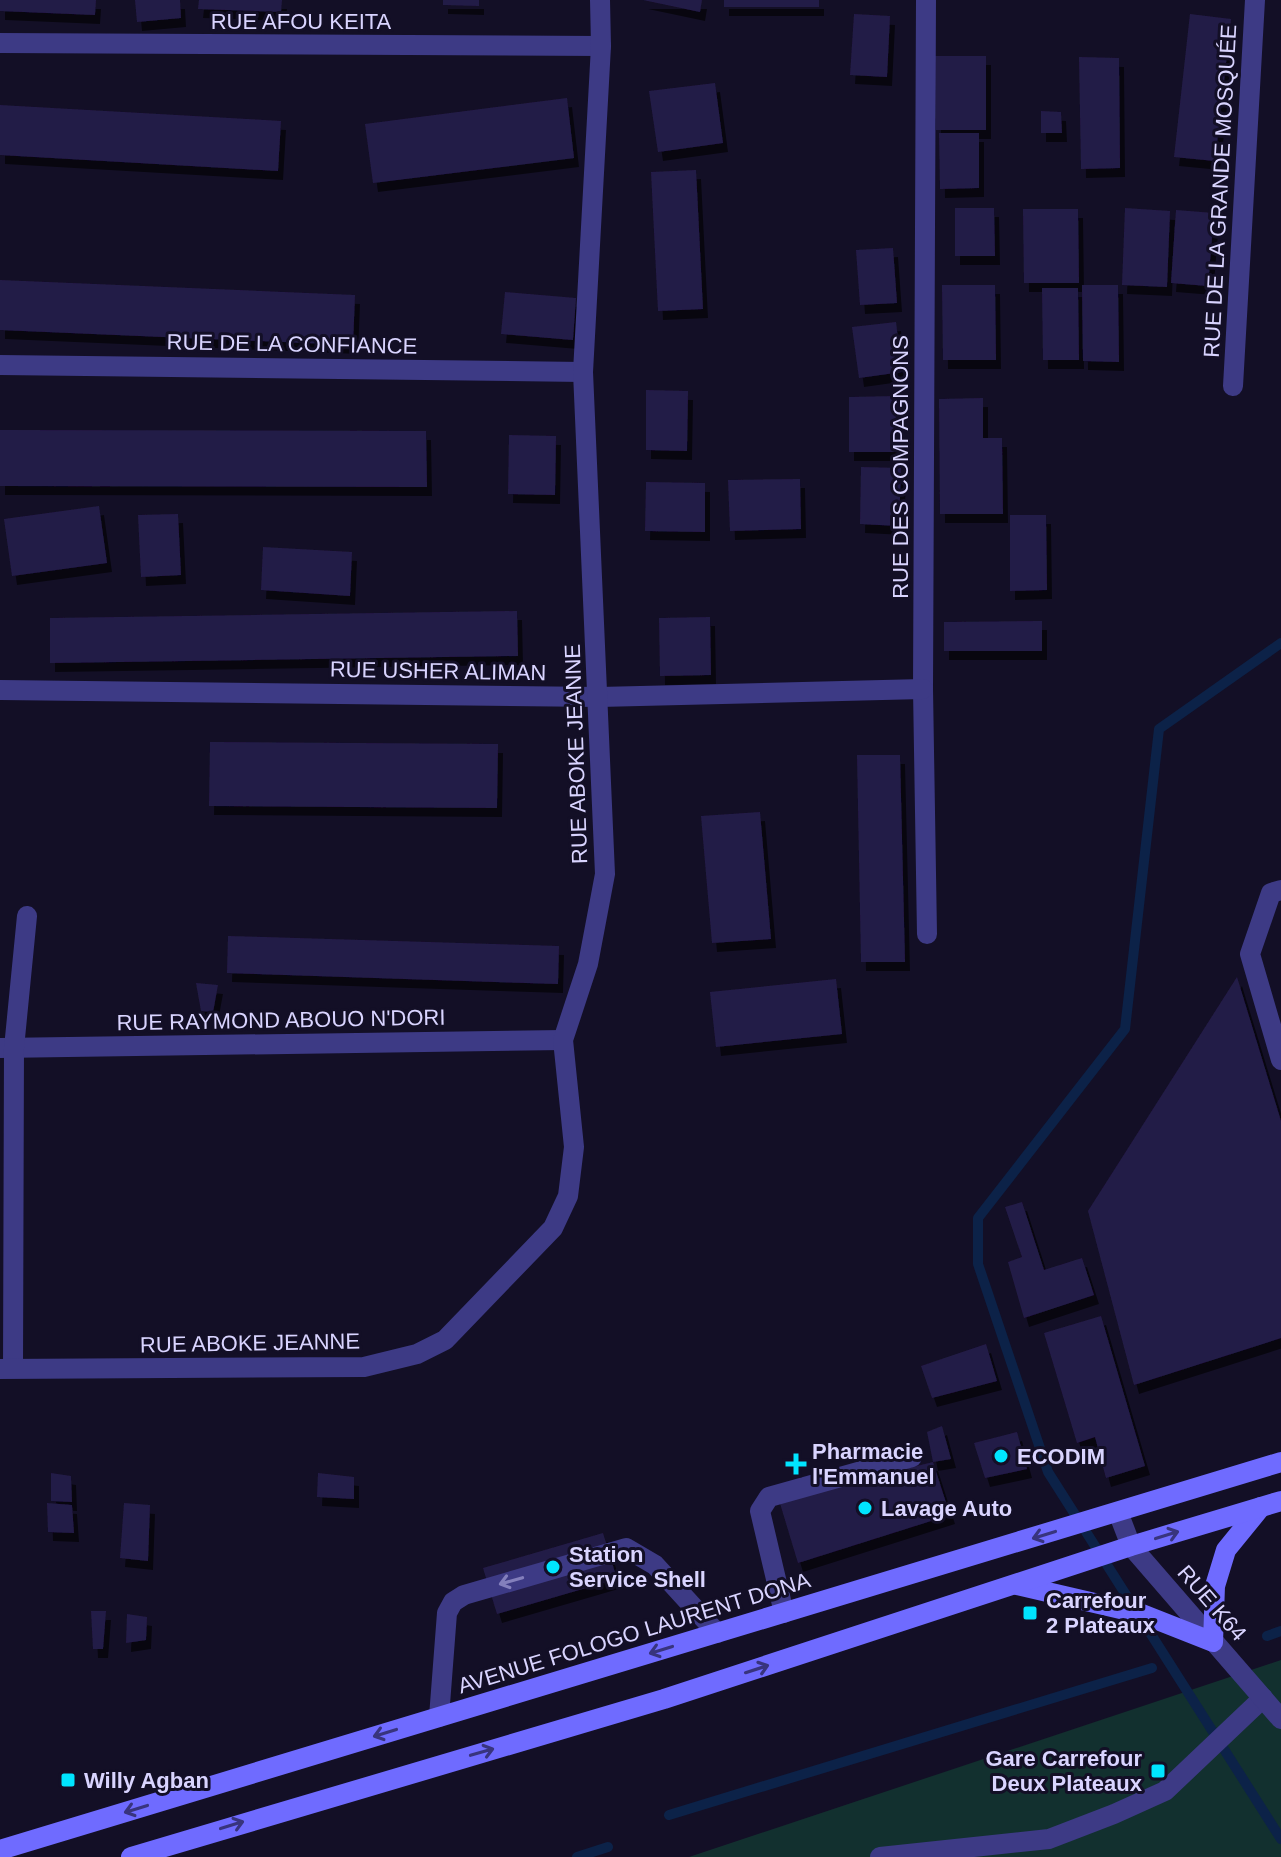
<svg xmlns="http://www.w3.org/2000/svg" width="1281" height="1857" font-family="Arial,sans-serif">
  <defs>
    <filter id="shadow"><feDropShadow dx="5" dy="9" stdDeviation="0" flood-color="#0009"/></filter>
  </defs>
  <rect width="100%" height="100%" fill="#130f26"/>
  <polygon fill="#12302f" points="1281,1660 1281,1857 689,1857"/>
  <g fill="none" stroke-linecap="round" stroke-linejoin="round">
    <g stroke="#0c2248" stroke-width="10">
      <polyline points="1281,643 1159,729 1125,1029 978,1218 978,1264 1048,1472 1281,1839"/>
      <polyline points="1267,1636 1281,1631"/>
      <polyline points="669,1815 1152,1668"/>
      <polyline points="577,1857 608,1847"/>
    </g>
  </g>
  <g fill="#241b47" filter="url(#shadow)">
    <polygon points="0,0 96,0 95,15 0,11"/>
    <polygon points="135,0 180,0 181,18 137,22"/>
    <polygon points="199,0 282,0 281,12 198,9"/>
    <polygon points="443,0 479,0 479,6 443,5"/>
    <polygon points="643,0 702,0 700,12"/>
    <rect x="724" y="0" width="95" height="7"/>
    <polygon points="854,14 890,16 887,77 850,75"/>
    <polygon points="1190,14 1231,19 1215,161 1174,157"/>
    <polygon points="935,56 986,56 986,130 936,130"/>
    <polygon points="1079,57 1119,58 1120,168 1081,169"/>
    <polygon points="715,83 723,143 658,152 649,91"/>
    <polygon points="567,98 574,158 373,183 365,124"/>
    <polygon points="0,105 281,121 278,171 0,155"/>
    <polygon points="1041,111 1061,112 1062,133 1041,133"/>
    <polygon points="939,133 979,133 979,188 940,189"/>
    <polygon points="696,170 703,309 658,311 651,172"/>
    <polygon points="955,208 994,208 995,256 955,256"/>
    <polygon points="1125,208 1170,211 1167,287 1122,285"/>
    <polygon points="1023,209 1078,209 1079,283 1024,283"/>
    <polygon points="1176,210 1214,213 1208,286 1171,283"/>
    <polygon points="893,248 897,303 860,305 856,250"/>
    <polygon points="0,280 355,295 353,345 0,330"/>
    <polygon points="942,285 995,285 996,360 943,360"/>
    <polygon points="1082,285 1118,285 1119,362 1083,361"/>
    <polygon points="1042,288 1078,288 1079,360 1043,360"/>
    <polygon points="505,292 576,298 573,340 501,334"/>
    <polygon points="896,322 902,372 859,378 852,327"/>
    <polygon points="646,390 688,391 687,451 646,450"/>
    <polygon points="896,396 897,452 849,452 849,397"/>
    <polygon points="983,398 983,438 1002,438 1003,514 940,514 939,399"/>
    <polygon points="0,430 426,431 427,487 0,486"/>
    <polygon points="509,435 556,436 555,495 508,494"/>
    <polygon points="861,467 901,468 899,526 860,524"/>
    <polygon points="800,479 801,529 730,531 728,480"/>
    <polygon points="646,482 705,483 705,532 645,531"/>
    <polygon points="99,506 107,563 12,576 4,519"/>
    <polygon points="178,514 181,575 141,577 138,515"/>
    <polygon points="1010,515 1046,515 1047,590 1010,591"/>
    <polygon points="263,547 352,552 350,596 261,590"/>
    <polygon points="517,611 518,656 50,663 50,618"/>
    <polygon points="710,617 711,675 660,676 659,618"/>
    <polygon points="1042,621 1042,651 944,651 944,622"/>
    <polygon points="210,742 498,744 497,808 209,806"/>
    <polygon points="857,755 900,755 905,962 861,962"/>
    <polygon points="760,812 771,939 712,943 701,816"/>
    <polygon points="228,936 559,946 558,984 227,973"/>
    <polygon points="1237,977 1281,1121 1281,1338 1134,1385 1088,1211"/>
    <polygon points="836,979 842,1034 716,1047 710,992"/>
    <polygon points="196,983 218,985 213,1012 201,1011"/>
    <polygon points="1022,1202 1044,1270 1082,1258 1094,1295 1024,1318 1008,1262 1022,1257 1005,1207"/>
    <polygon points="1101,1316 1145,1466 1106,1478 1095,1437 1077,1443 1044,1333"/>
    <polygon points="986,1344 997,1381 932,1398 921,1366"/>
    <polygon points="942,1426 951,1459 933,1462 927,1432"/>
    <polygon points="1017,1432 1027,1469 985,1478 974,1443"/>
    <polygon points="933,1462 950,1515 798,1563 779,1500"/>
    <polygon points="51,1473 71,1476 72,1502 51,1501"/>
    <polygon points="318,1473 354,1477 354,1499 317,1497"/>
    <polygon points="47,1503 72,1505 74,1533 48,1532"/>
    <polygon points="124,1503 150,1505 148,1561 120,1558"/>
    <polygon points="603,1533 617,1579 497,1614 483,1568"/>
    <polygon points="91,1611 106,1611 103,1649 93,1649"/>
    <polygon points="127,1614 147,1617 146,1640 126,1643"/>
  </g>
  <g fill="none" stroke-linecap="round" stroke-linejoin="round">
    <g stroke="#3d3a85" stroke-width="20">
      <polyline points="1281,890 1271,893 1250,954 1281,1060"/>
      <polyline points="784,1613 760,1511 769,1497 912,1457"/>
      <polyline points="439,1717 447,1613 453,1602 464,1595 626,1548 655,1565 717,1633"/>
      <polyline points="880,1857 1049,1839 1114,1814 1165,1791 1263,1698"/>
    </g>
    <g stroke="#3d3a85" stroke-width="20">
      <polyline points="926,0 923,689 927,934"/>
      <polyline points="0,43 601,46"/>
      <polyline points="0,365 583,372"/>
      <polyline points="1233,386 1255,0"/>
      <polyline points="0,690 599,697 923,689"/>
      <polyline points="0,1048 563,1040"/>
      <polyline points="13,1368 14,1048 27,916"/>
      <polyline points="0,1369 364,1367 417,1354 445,1340 553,1228 568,1196 574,1147 563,1040 588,964 605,874 583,372 601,46 600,0"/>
    </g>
    <polyline stroke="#3d3a85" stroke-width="20" points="1118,1512 1131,1546 1281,1719"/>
    <g stroke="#6f6bff" stroke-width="20">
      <polyline points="1017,1585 1142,1614 1213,1642 1215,1586 1226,1550 1261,1507"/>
      <polyline points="0,1850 1281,1462"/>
      <polyline points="131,1857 664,1699 1131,1546 1281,1501"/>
    </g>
  </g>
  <defs><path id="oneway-shaft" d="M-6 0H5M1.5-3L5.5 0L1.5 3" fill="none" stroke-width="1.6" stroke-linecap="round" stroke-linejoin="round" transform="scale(2)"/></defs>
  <g stroke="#38347d">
    <use href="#oneway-shaft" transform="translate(1044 1535) rotate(163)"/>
    <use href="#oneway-shaft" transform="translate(1167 1535) rotate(-17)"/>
    <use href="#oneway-shaft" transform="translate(661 1650) rotate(163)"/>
    <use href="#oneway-shaft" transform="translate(757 1669) rotate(-18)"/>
    <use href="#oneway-shaft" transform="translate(385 1733) rotate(163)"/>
    <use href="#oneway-shaft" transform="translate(482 1752) rotate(-16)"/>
    <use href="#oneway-shaft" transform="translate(136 1809) rotate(163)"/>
    <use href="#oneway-shaft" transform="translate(232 1825) rotate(-17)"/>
  </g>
  <use stroke="#837fbc" href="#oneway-shaft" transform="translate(511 1581) rotate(164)"/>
  <g fill="#00e5ff" stroke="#130f26" stroke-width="3">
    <circle cx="1001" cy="1456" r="8"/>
    <path d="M792 1452h8v8h8v8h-8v8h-8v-8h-8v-8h8z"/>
    <circle cx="865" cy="1508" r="8"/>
    <circle cx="553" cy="1567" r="8"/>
    <rect x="1022" y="1605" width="16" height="16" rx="4"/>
    <rect x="1150" y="1763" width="16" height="16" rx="4"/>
    <rect x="60" y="1772" width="16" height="16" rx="4"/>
  </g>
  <g text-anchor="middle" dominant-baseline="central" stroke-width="6" stroke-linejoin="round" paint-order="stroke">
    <g font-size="22" fill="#d9d4ff" stroke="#130f26">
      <text x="301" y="21">RUE AFOU KEITA</text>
      <text transform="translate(1220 191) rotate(-87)">RUE DE LA GRANDE MOSQUÉE</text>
      <text transform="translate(292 344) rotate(1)">RUE DE LA CONFIANCE</text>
      <text transform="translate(900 467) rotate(-90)">RUE DES COMPAGNONS</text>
      <text transform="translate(438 671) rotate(1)">RUE USHER ALIMAN</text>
      <text transform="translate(576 754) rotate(-92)">RUE ABOKE JEANNE</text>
      <text transform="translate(281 1020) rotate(-1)">RUE RAYMOND ABOUO N'DORI</text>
      <text transform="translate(250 1343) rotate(-1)">RUE ABOKE JEANNE</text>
      <text transform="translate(1212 1603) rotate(49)">RUE K64</text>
      <text transform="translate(634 1633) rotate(-17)">AVENUE FOLOGO LAURENT DONA</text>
    </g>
    <g font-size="22" font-weight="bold" fill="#d9d4ff" stroke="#130f26" text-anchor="start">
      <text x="812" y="1451">Pharmacie<tspan x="812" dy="25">l'Emmanuel</tspan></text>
      <text x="1017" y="1456">ECODIM</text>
      <text x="881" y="1508">Lavage Auto</text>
      <text x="569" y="1554">Station<tspan x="569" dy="25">Service Shell</tspan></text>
      <text x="1046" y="1600">Carrefour<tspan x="1046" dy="25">2 Plateaux</tspan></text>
      <text x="1142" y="1758" text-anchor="end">Gare Carrefour<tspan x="1142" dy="25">Deux Plateaux</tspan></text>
      <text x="84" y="1780">Willy Agban</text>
    </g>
  </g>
</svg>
